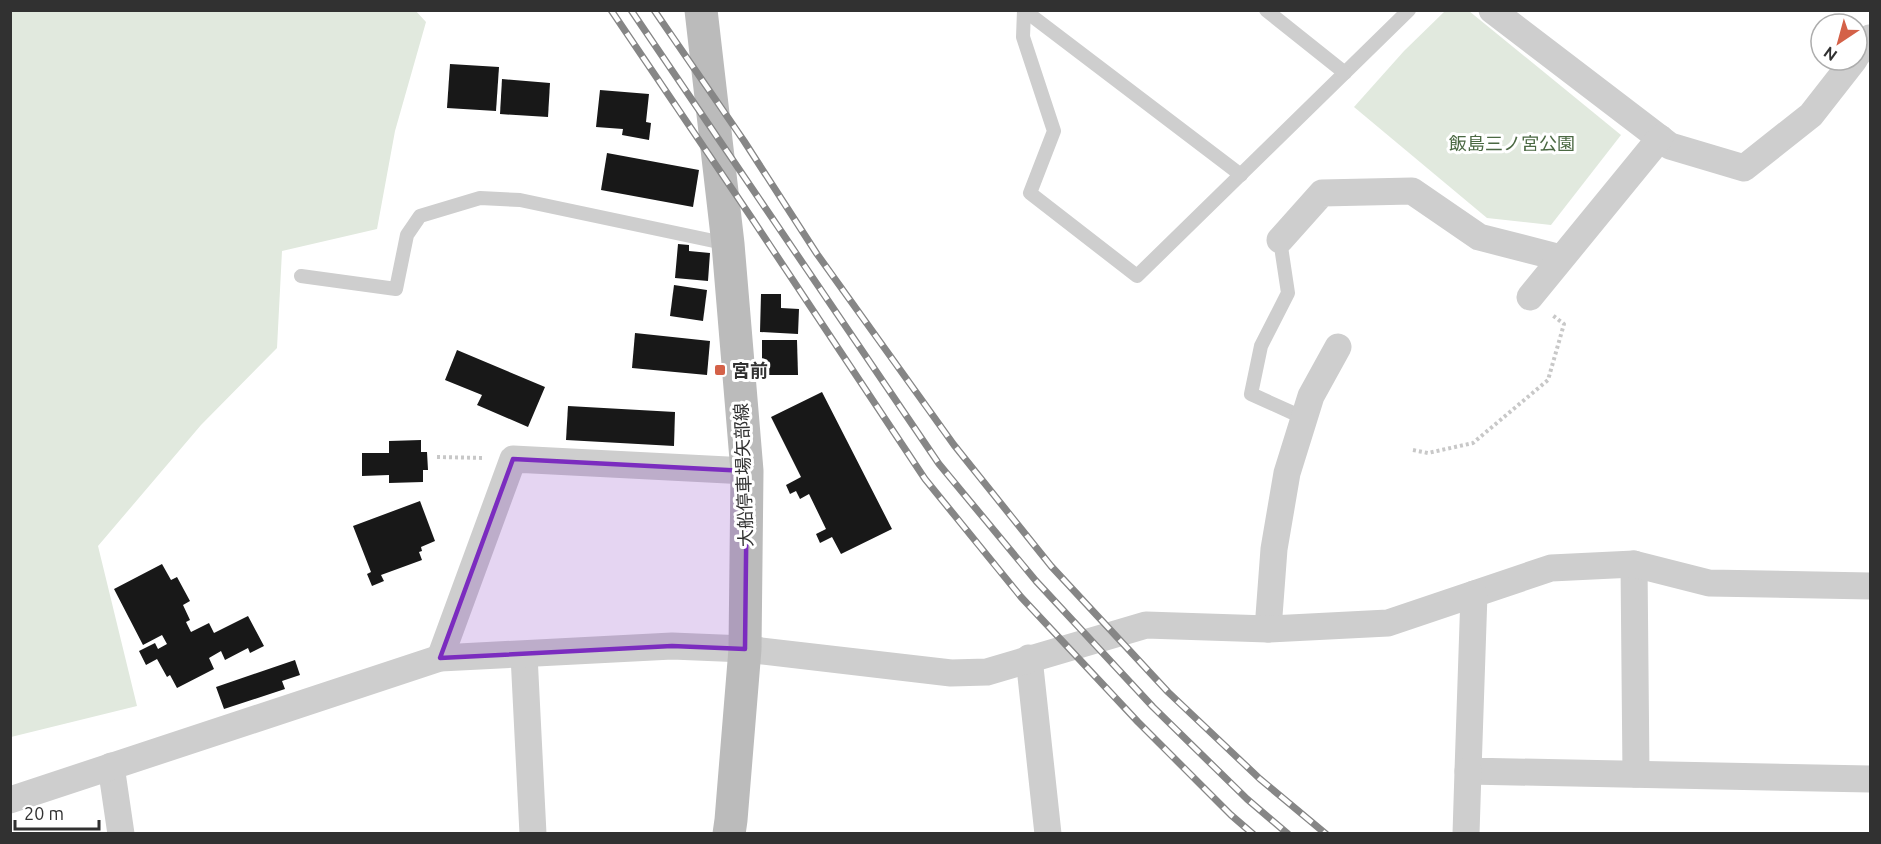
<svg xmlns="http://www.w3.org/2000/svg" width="1881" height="844" font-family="Ubuntu,'Noto Sans JP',sans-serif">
  <rect width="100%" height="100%" fill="#fff"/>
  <g fill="#e1e9de">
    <polygon points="415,10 426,22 395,131 377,229 282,251 277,348 201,425 98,546 137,706 11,737 11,11"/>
    <polygon points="1445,11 1469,11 1621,135 1551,225 1487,218 1354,107 1404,51"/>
  </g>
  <g fill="#181818">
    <polygon points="450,64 499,67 496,111 447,108"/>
    <polygon points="502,79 550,83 548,117 500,114"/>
    <polygon points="600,90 649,94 646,122 651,123 649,140 622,135 623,129 596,127"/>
    <polygon points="607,153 699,170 693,207 601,190"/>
    <polygon points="678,244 689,245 689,251 710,253 708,281 675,278"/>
    <polygon points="674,285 707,290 703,321 670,316"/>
    <polygon points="761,294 781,294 781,308 799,309 798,334 760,332"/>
    <polygon points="635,333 710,341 707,375 632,368"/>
    <polygon points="762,340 797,340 798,375 762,375"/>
    <polygon points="457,350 545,387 528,427 477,405 482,395 445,380"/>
    <polygon points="822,392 892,529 841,554 832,537 820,543 816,534 826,529 809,494 800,499 796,491 790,494 786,485 801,477 771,417"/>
    <polygon points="568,406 675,412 674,446 566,440"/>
    <polygon points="421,440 421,452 427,452 428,470 423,470 423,482 389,483 389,475 362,476 362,453 389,453 389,441"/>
    <polygon points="420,501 435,541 421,547 422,551 419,552 422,560 381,575 384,581 372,586 367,574 371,572 353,526"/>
    <polygon points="162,564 171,580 177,577 190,601 183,605 190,620 186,622 191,632 209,623 214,633 248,616 264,646 250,653 248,648 225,660 221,651 209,658 214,669 177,688 170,675 167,677 157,659 146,665 139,651 155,643 158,649 167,644 162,635 143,645 114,589"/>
    <polygon points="295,660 300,675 282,681 285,689 224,709 216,687"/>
  </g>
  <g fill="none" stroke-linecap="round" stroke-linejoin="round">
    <g stroke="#c8c8c8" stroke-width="4" stroke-dasharray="3 3" stroke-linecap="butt">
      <polyline points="1413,450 1428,453 1473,443 1548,380 1564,324 1551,314"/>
      <polyline points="437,457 485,458"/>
    </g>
    <g stroke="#cecece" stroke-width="14">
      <polyline points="1024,10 1023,37 1054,131 1030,193 1137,276 1409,10"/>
      <polyline points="1024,10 1241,175"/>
      <polyline points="1266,10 1345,73"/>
      <polyline points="1280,240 1288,293 1261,346 1251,394 1304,418"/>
      <polyline points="301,276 396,289 407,235 420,216 480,198 520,200 728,244"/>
    </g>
    <g stroke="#cecece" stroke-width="27">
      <polyline points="1492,10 1670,146 1744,168 1811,115 1854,60"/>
      <polyline points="1857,55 1870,38"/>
      <polyline points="1280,240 1322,193 1412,191 1479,237 1561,258"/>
      <polyline points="1530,297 1660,138"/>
      <polyline points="1634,564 1636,774"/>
      <polyline points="1474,594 1551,568 1634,564 1709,583 1870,586"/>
      <polyline points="1268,629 1274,549 1287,473 1311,396 1338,347"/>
      <polyline points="524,655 533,834"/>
      <polyline points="440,658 513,459 747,471"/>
      <polyline points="1029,658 1048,834"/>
      <polyline points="111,766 121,834"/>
      <polyline points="10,800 440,658 672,646 745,649 951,673 987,672 1146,625 1268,629 1388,623 1474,594 1468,771 1870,779"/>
      <polyline points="1466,834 1468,771"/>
    </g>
    <polyline stroke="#bbb" stroke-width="33" points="701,10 728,244 747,471 745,649 731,820 729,834"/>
    <defs>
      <g id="rail">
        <polyline points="611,10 751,217 925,479 1021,597 1138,722 1231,815 1253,834"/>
        <polyline points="631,10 939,464 1036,581 1153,707 1247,799 1288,834"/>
        <polyline points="654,10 744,141 817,254 954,445 1051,566 1168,692 1260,779 1326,834"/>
      </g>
    </defs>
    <use href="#rail" stroke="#868686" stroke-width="7"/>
    <use href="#rail" stroke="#fff" stroke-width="4.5" stroke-dasharray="14" stroke-linecap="butt"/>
  </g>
  <path fill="#7b2cbf" fill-opacity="0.2" stroke="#7b2cbf" stroke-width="4.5" stroke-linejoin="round" d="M 513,459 L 747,471 L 745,649 L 672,646 L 440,658 Z"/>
  <rect fill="#d46148" stroke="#fff" stroke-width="2" x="714" y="364" width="12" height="12" rx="3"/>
  <g text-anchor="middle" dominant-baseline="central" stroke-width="6" stroke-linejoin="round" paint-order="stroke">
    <g font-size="18" fill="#4b6943" stroke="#fff">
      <text x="1512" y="143">飯島三ノ宮公園</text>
    </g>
    <g font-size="18" font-weight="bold" fill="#313131" stroke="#fff" text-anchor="start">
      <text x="732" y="370">宮前</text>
    </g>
    <g font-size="18" fill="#313131" stroke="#fff">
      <text transform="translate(743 475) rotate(-92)">大船停車場矢部線</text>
    </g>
  </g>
  <rect width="1881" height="844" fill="none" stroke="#313131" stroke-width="24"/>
  <g transform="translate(1839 42) rotate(216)"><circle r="28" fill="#ffffff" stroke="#adadad" stroke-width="1.5"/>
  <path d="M0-4.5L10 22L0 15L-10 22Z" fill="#d46148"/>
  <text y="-9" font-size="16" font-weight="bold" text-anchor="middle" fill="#313131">N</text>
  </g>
  <path d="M15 820v9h84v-9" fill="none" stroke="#313131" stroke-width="3"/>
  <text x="24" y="820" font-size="18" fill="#313131" stroke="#ffffff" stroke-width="4.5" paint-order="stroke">20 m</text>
</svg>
